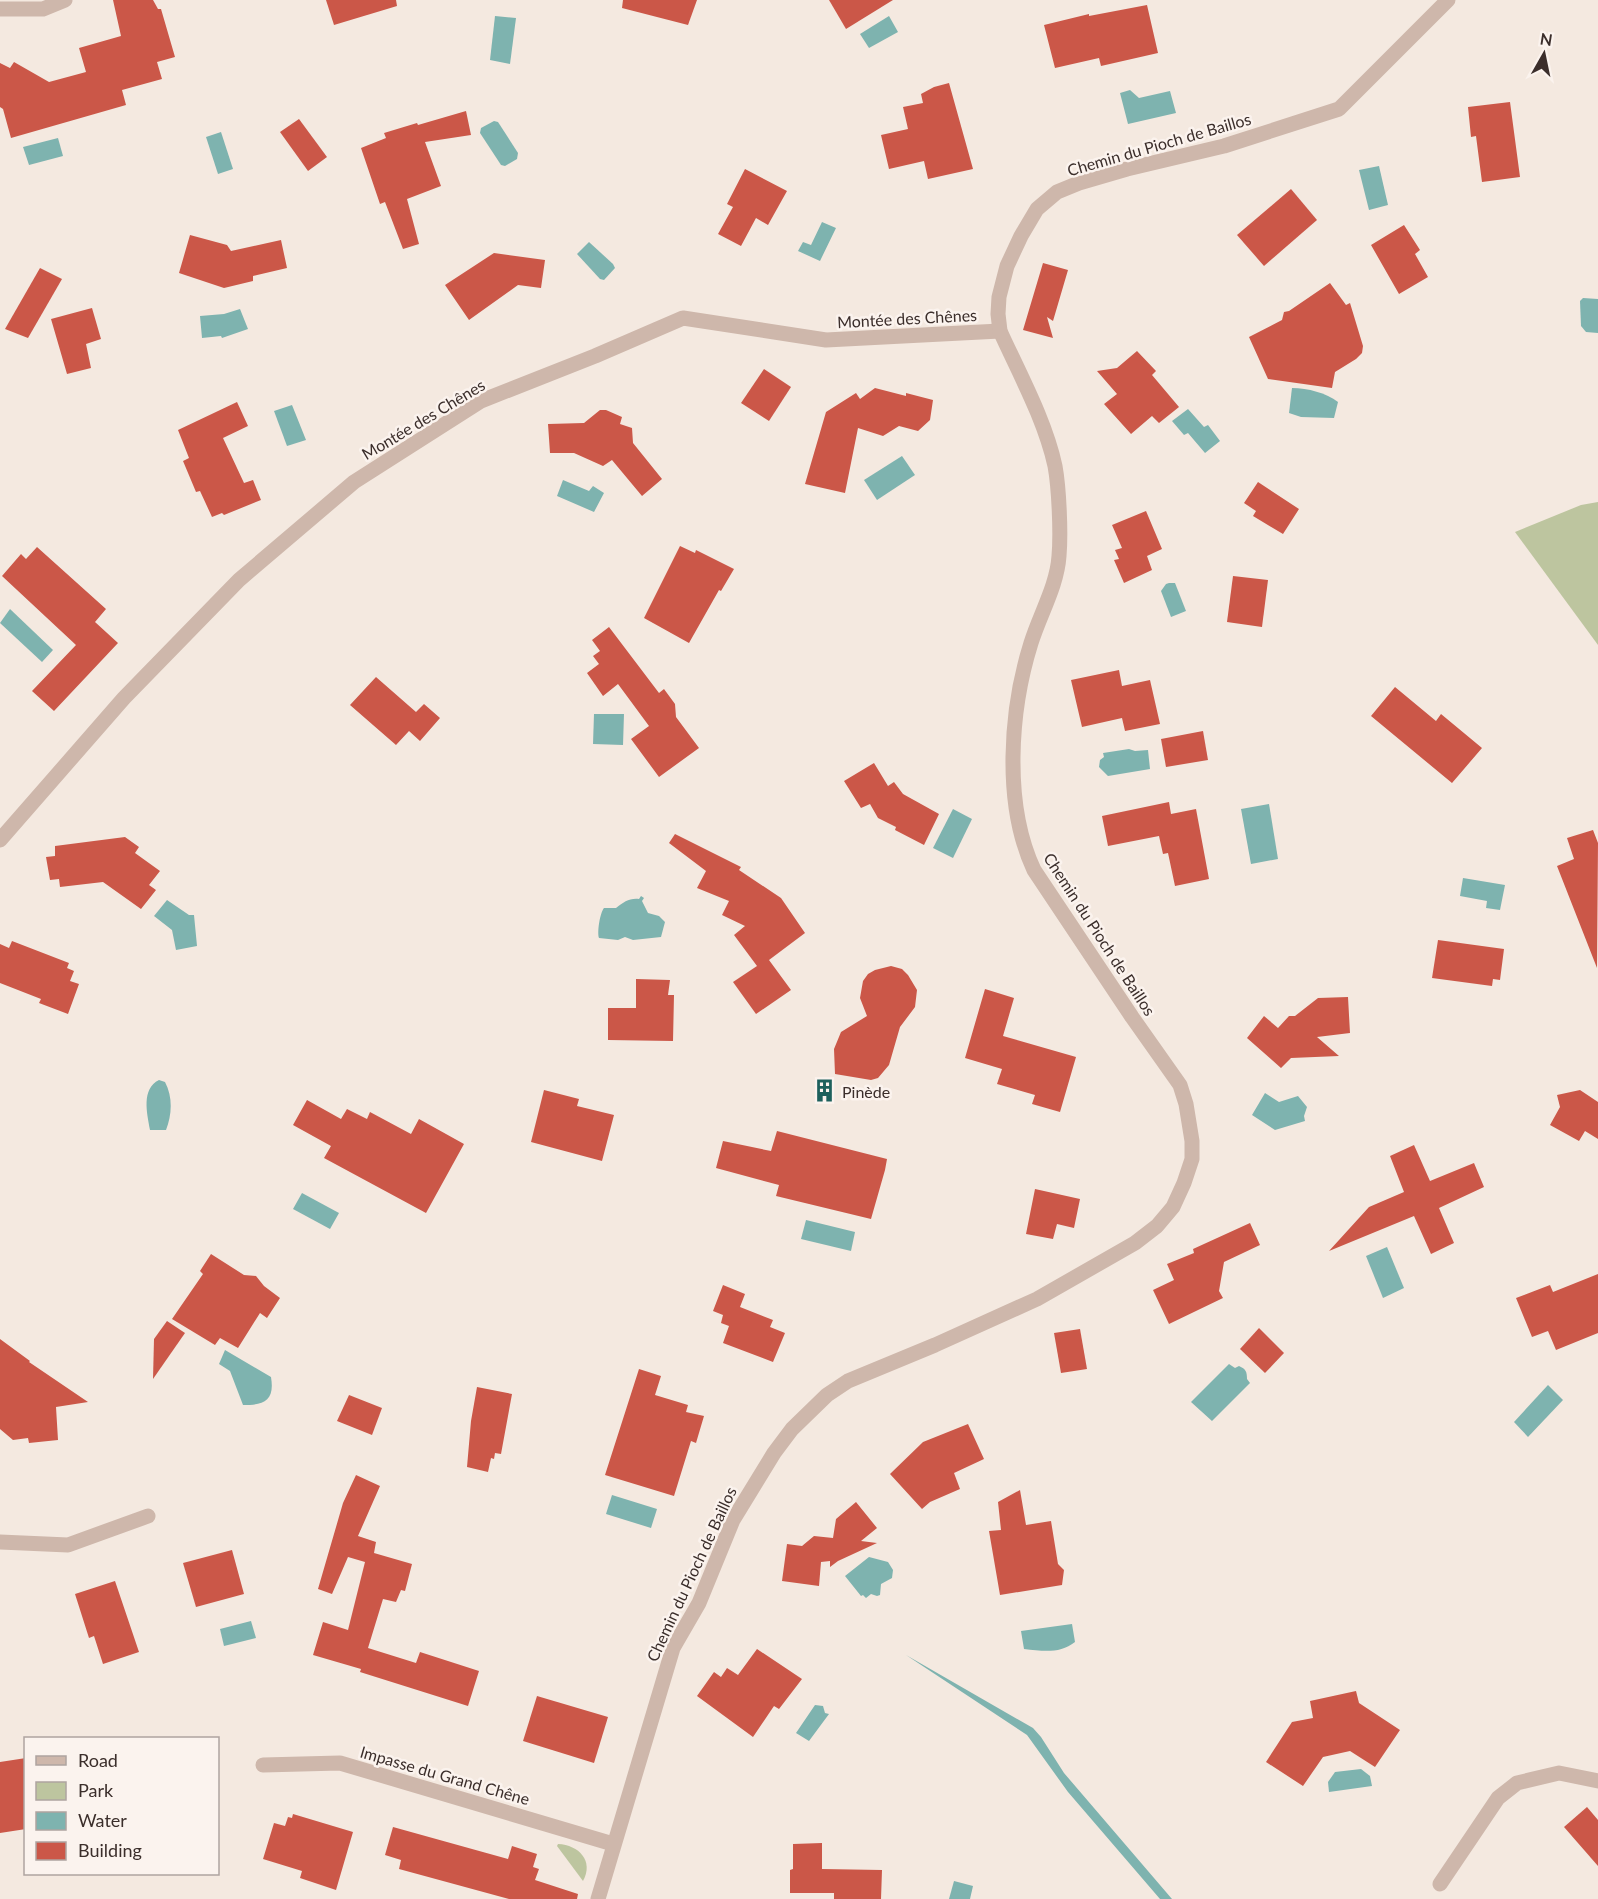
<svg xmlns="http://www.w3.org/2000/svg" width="1598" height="1899" font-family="Lato,sans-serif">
  <rect width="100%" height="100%" fill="#f4e9e0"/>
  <g fill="#bdc59f">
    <polygon points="1598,502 1598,645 1515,532 1581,505"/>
    <path d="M 558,1844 C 579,1845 594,1861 583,1881 L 557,1846 Z"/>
  </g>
  <g fill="#7eb3af">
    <polygon points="495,16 516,18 510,64 490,60"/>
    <polygon points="889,16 898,32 869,48 860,34"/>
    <polygon points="1130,90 1139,98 1170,91 1176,113 1128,124 1120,93"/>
    <polygon points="494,121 498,122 518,153 517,159 505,166 501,165 480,133 481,128"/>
    <polygon points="221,132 233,169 218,174 206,137"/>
    <polygon points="58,138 63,156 29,165 23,147"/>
    <polygon points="1379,166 1388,205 1369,210 1359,170"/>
    <polygon points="822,222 836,228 820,261 798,251 803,242 811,245"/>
    <polygon points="589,242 613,264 615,268 604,280 600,279 577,254"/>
    <polygon points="1583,298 1598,299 1598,333 1586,332 1581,326 1580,301"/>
    <polygon points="240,309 248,329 222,338 221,336 202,338 200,316 224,314"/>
    <path d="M 1292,388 C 1308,388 1326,393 1338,402 L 1334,418 L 1301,417 L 1289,413 Z"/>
    <polygon points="292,405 306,440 287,446 274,411"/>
    <polygon points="1188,409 1204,427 1208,425 1220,441 1205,453 1188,433 1184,435 1172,421"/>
    <polygon points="902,456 915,475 877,500 864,480"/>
    <polygon points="563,480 589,491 593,486 604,493 594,512 557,496"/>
    <polygon points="1169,583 1175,583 1186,611 1171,617 1161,591 1166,584"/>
    <polygon points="10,609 53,650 42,662 0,623"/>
    <polygon points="594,714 624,714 623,745 593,744"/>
    <polygon points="1129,749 1135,751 1148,750 1150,769 1108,776 1099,767 1100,760 1104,757 1103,753"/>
    <polygon points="1269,804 1278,859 1251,864 1241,809"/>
    <polygon points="953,809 972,819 953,858 933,848"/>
    <polygon points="1463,878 1505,885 1500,910 1486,908 1487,901 1460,896"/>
    <path d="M 641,896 L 644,898 L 642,901 L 648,913 L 659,916 L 665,922 L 661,937 L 633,940 L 625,937 L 618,940 L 599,938 C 597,932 600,913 604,908 L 616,908 C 624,902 629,898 639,899 Z"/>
    <polygon points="167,900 189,915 194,915 197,946 176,950 172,930 154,916"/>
    <path d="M 159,1080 L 165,1082 C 173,1097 172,1115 166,1130 L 150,1130 C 147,1113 141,1089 159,1080 Z"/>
    <polygon points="1265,1093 1279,1102 1298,1096 1307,1107 1304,1116 1305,1121 1275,1130 1252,1115"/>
    <polygon points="302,1193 339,1213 330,1229 293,1209"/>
    <polygon points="806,1220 855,1232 851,1251 801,1239"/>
    <polygon points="1387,1247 1404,1288 1383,1298 1366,1256"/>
    <path d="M 225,1350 L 271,1377 C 275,1401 264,1405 243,1405 L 230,1371 L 219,1364 Z"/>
    <path d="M 1229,1364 L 1235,1368 L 1239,1366 C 1246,1369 1247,1372 1247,1379 L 1250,1383 L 1212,1421 L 1191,1402 Z"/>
    <polygon points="1548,1385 1563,1400 1528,1437 1514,1422"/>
    <polygon points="612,1495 657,1509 651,1528 606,1514"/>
    <polygon points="869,1557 888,1562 893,1570 892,1578 881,1584 880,1595 877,1596 871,1594 866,1598 863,1595 861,1596 845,1576"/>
    <polygon points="251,1621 256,1638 224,1646 220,1629"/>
    <path d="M 1072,1624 L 1075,1642 C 1060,1654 1043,1651 1024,1649 L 1021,1631 Z"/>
    <polygon points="906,1655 1033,1728 1041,1737 1064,1773 1172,1899 1160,1899 1068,1792 1027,1735"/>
    <polygon points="815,1705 823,1706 825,1713 829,1714 809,1741 796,1733"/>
    <polygon points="1361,1769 1370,1776 1372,1786 1329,1792 1328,1782 1335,1772"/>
    <polygon points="954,1881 973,1886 970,1899 949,1899"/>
  </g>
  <g fill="#cb5748">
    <polygon points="113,0 153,0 158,9 161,9 175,57 157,62 162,79 122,90 126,105 11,138 3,109 0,107 0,63 10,68 14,62 49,82 86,72 79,48 121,36"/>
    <polygon points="326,0 396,0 397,6 334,25"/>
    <polygon points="623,0 697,0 688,25 622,8"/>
    <polygon points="829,0 893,0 846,29"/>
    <polygon points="1147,5 1158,53 1101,66 1099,58 1055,68 1044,25 1089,14 1089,16"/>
    <polygon points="949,83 973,169 928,179 924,161 889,169 881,135 908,129 903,107 923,103 921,94 934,87"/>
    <polygon points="1510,102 1520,177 1482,182 1476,136 1471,137 1468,107"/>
    <polygon points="466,111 471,135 425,142 441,186 407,199 419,244 403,249 385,202 380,204 361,148 386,138 384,133 417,123 418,125"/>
    <polygon points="299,119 327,157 308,171 280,132"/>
    <polygon points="745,169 787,191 768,225 756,218 741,246 718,234 733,207 727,204"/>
    <polygon points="1291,189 1317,220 1264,266 1237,235"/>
    <polygon points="1404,225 1420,250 1415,254 1428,277 1399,294 1371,245"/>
    <polygon points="190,235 227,245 231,251 281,240 287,268 253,276 253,281 224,288 179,273"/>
    <polygon points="494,253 545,260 541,288 518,285 469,320 445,285"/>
    <polygon points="1043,263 1068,270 1053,321 1047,317 1053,338 1023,330"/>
    <polygon points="40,268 62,279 28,338 5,329"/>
    <polygon points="1330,283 1346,305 1350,303 1363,346 1362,353 1356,359 1335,372 1332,388 1268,379 1249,337 1282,320 1284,312 1289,311"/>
    <polygon points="92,308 101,339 86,344 91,368 67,374 51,319"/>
    <polygon points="1137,351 1156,371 1152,375 1179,407 1159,423 1152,416 1131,434 1104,404 1117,394 1097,371 1117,368"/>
    <polygon points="764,369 791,387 769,421 741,403"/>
    <polygon points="875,388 906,396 906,393 933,400 930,420 918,431 899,426 883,436 858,428 845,493 805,484 826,412 856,393 860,399"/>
    <polygon points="237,402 248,426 223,438 244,483 253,480 261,500 224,515 222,513 212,517 200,491 196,492 183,461 189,458 178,430"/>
    <polygon points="600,410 606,410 622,417 620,424 632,428 633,443 662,479 642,496 612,460 603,466 574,453 550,453 548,424 584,423"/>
    <polygon points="1258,482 1299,509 1283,534 1253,516 1256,511 1244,503"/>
    <polygon points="1146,511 1162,549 1147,556 1152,570 1124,583 1114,560 1119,559 1115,550 1122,548 1112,525"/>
    <polygon points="680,546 695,553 696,550 734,569 721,591 719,590 689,643 644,618"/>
    <polygon points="37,547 106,609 95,622 118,643 54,711 32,691 76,645 2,576 21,554 26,559"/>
    <polygon points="1233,576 1268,580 1262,627 1227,622"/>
    <polygon points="609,627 659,693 664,689 675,704 676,717 699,748 659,777 631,739 649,726 618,684 603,696 587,673 599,664 593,656 600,651 592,640"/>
    <polygon points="1119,670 1122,686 1150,680 1160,724 1125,731 1122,718 1082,727 1071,680"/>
    <polygon points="376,677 416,712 424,704 440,718 420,741 409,731 396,745 350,705"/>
    <polygon points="1395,687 1436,721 1441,714 1482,748 1452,783 1371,716"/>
    <polygon points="1203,731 1208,760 1166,767 1161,739"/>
    <polygon points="874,763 888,786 894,782 903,794 939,814 924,845 895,830 896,827 878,818 870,804 861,808 844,781"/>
    <polygon points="1169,802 1171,814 1196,809 1209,879 1175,886 1168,853 1163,854 1159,836 1108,846 1102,816"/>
    <polygon points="1593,830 1598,843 1597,968 1557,866 1574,859 1567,838"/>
    <polygon points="675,834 741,867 739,870 781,898 805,933 769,960 791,990 756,1014 733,982 757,966 734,935 745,926 722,915 729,901 697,888 706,871 669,843"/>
    <polygon points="125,837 139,847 135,853 160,871 149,885 156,890 141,909 103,882 60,887 59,879 50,880 46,857 55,856 55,846"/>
    <polygon points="1438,940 1504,949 1500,980 1493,979 1492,986 1432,978"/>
    <polygon points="12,941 69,963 67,968 74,971 70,981 79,984 68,1014 39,1003 41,999 0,983 0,944 9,948"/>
    <polygon points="891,966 902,969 908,975 917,990 915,1007 900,1027 889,1065 878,1078 871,1080 835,1074 834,1049 841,1032 867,1016 860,998 863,981 868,974 875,970"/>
    <polygon points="636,979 670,980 668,995 674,995 673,1041 608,1040 608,1008 636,1008"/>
    <polygon points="985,989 1014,998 1003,1036 1076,1057 1060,1112 1032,1104 1035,1095 997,1084 1002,1069 965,1058"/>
    <polygon points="1348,997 1350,1033 1317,1037 1339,1056 1291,1058 1281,1068 1247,1038 1264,1016 1278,1028 1289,1016 1295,1016 1318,998"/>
    <polygon points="544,1090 579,1099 577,1106 614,1115 602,1161 531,1142"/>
    <polygon points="1580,1090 1598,1102 1598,1139 1585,1131 1579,1141 1550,1125 1560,1107 1557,1095"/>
    <polygon points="307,1100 341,1119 347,1109 367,1119 370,1112 411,1134 419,1119 464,1144 426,1213 324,1158 331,1146 293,1125"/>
    <polygon points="777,1131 887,1159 885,1170 871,1219 776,1196 779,1185 716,1168 723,1141 771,1151"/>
    <polygon points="1414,1145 1430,1181 1474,1163 1484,1187 1439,1208 1454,1243 1431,1254 1414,1216 1329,1251 1369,1207 1404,1192 1390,1156"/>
    <polygon points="1035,1189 1080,1199 1074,1228 1057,1224 1053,1239 1026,1234"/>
    <polygon points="1250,1223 1260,1245 1224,1262 1219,1291 1223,1298 1169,1324 1153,1290 1174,1280 1167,1264 1194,1253 1193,1249"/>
    <polygon points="211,1254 244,1275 256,1276 264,1286 280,1298 267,1318 260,1313 238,1348 220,1338 215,1345 172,1319 203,1274 200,1271"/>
    <polygon points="1598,1274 1598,1333 1556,1350 1548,1331 1532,1337 1516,1298 1550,1285 1553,1292"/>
    <polygon points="723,1285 745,1294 740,1307 773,1320 770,1327 785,1333 773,1362 723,1343 729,1326 721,1323 723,1315 713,1311"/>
    <polygon points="167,1321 185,1333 153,1379 154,1339"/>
    <polygon points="1259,1328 1284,1353 1265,1373 1240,1349"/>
    <polygon points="1080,1329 1087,1369 1061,1373 1054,1333"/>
    <polygon points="0,1339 30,1361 29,1362 88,1402 56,1407 58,1440 29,1443 28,1438 13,1440 0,1429"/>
    <polygon points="639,1369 661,1376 655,1395 688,1405 686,1412 704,1416 696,1443 691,1441 674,1496 605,1475"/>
    <polygon points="477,1387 512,1394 501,1454 495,1453 494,1459 491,1458 488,1472 467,1467 471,1421"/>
    <polygon points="349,1395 382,1408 372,1435 337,1421"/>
    <polygon points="968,1424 984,1459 954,1473 960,1489 930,1502 922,1509 890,1474 923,1442"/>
    <polygon points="356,1475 380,1486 358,1536 376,1542 374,1553 412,1564 405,1591 401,1590 396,1602 383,1599 368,1648 416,1663 420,1652 479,1671 468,1706 360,1672 361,1669 313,1655 323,1622 348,1630 365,1562 348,1557 332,1594 318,1589 343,1503"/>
    <polygon points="1020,1490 1026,1525 1051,1521 1058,1564 1064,1570 1062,1585 1000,1595 989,1531 1001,1530 998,1502"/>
    <polygon points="856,1502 877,1528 861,1541 877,1543 838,1561 830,1567 830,1561 821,1562 819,1586 782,1581 787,1544 802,1546 814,1536 833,1538 836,1519"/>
    <polygon points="232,1550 244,1594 196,1607 183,1563"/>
    <polygon points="115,1581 139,1652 103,1664 94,1636 89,1638 75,1594"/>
    <polygon points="757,1649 802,1679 779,1709 774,1706 753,1737 697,1696 714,1672 721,1677 727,1668 738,1675"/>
    <polygon points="1356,1691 1359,1703 1400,1730 1375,1767 1350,1751 1323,1757 1303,1786 1266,1762 1292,1722 1313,1718 1310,1701"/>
    <polygon points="537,1696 608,1717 594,1763 523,1741"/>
    <polygon points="26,1758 26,1829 0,1833 0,1762"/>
    <polygon points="1587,1807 1598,1820 1598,1866 1564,1827"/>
    <polygon points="293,1814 353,1832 336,1890 300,1878 302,1871 263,1859 274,1823 285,1826 288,1817 292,1818"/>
    <polygon points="393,1827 508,1859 512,1846 537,1854 533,1867 539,1869 535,1880 578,1894 577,1899 509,1899 399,1869 401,1860 385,1855"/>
    <polygon points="822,1843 822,1869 882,1870 881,1899 834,1899 834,1893 790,1893 790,1870 793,1869 793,1844"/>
  </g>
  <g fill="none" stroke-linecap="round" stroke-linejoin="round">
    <g stroke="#ceb7ab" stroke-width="15">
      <polyline points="0,9 43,9 65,0"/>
      <polyline points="0,840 124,698 239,580 354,482 481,401 595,356 683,318 826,340 1000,331"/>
      <polyline points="0,1542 68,1545 148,1516"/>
      <polyline points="263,1765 340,1763 613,1844"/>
      <polyline points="1440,1884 1498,1798 1517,1783 1559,1773 1598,1781"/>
      <path d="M 598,1899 L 673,1648 L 699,1603 L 733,1520 L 774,1453 L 792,1429 L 827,1395 L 848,1381 L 935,1345 L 1037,1299 L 1135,1243 L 1157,1226 L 1173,1207 L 1184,1183 L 1192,1159 L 1192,1141 L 1186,1104 L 1180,1085 L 1132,1017 L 1034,870 C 1003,804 1010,710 1031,643 C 1040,614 1057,586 1059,556 C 1061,533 1059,488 1055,466 C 1045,420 1019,373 1000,331 L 998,314 L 999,297 L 1007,266 L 1021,236 L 1037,209 L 1057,192 L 1079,183 L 1127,169 L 1224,146 L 1339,109 L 1448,0"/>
    </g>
  </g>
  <defs>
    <symbol id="building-bare" viewBox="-9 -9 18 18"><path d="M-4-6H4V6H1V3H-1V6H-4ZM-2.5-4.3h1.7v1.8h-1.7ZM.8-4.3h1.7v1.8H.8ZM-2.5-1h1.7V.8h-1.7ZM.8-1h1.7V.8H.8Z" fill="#1d605c" stroke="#fbf3ee" stroke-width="2.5" paint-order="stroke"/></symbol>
  </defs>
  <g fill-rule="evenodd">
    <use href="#building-bare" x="808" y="1074" width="33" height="33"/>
  </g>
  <g text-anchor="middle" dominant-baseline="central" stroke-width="5" stroke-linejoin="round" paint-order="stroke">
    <g font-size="16" fill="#3b2e2b" stroke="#fbf3ee">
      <text transform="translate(1159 144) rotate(-16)">Chemin du Pioch de Baillos</text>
      <text transform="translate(907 318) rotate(-3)">Montée des Chênes</text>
      <text transform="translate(423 419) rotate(-31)">Montée des Chênes</text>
      <text transform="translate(1100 934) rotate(57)">Chemin du Pioch de Baillos</text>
      <text transform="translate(691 1574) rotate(-65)">Chemin du Pioch de Baillos</text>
      <text transform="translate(445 1775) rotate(16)">Impasse du Grand Chêne</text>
    </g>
    <g font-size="16" fill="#3b2e2b" stroke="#fbf3ee" text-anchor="start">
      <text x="842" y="1091">Pinède</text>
    </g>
  </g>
  <rect x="24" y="1737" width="195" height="138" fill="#fbf3ee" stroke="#aea4a0" stroke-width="1.5"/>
  <rect x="36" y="1756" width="30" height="9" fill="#ceb7ab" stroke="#aea4a0" stroke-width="1.5"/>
  <text x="78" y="1767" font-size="18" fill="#3b2e2b">Road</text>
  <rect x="36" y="1782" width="30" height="18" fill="#bdc59f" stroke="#aea4a0" stroke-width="1.5"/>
  <text x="78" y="1797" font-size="18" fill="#3b2e2b">Park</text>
  <rect x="36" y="1812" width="30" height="18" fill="#7eb3af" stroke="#aea4a0" stroke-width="1.5"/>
  <text x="78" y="1827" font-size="18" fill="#3b2e2b">Water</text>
  <rect x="36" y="1842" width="30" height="18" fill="#cb5748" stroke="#aea4a0" stroke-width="1.5"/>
  <text x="78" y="1857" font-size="18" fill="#3b2e2b">Building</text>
  <g transform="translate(1544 54) rotate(9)" stroke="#fbf3ee" stroke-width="4.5" paint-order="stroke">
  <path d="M0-4.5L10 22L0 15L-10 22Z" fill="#3b2e2b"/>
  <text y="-9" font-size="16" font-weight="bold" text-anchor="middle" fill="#3b2e2b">N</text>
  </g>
</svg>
